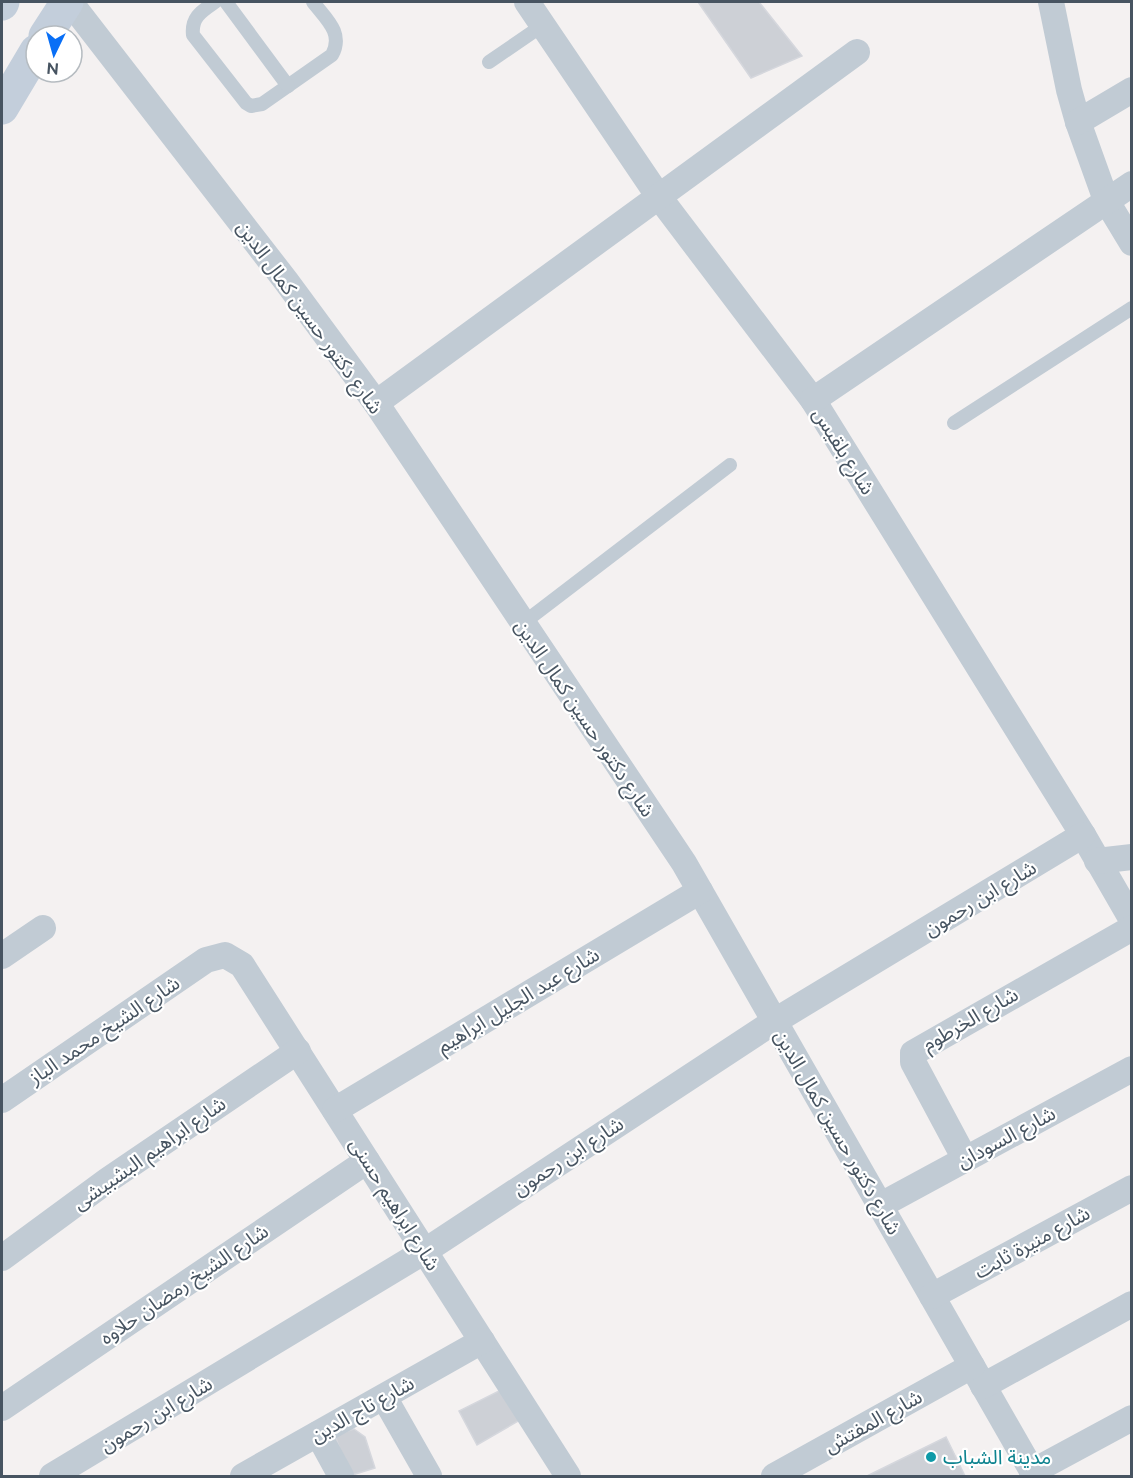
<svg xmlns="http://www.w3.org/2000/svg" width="1133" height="1478" font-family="Raleway,'Noto Sans Arabic',sans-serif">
  <rect width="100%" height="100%" fill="#f4f1f1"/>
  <g fill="#cdd0d6" stroke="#d5d7dd" stroke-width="1.5">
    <polygon points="698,2 759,2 802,56 751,78"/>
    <polygon points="503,1389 520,1420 477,1445 459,1411"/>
    <polygon points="354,1429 365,1437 375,1468 349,1476 335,1435"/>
    <polygon points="946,1437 965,1476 867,1476"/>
  </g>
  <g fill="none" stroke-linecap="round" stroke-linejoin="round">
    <g stroke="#c1cbd4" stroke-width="14">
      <path d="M 215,2 C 202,11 191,17 193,35 L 246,103 L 251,106 L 262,104 L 332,55 C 344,33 326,19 313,2"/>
      <polyline points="226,2 288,86"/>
      <polyline points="489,62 543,25"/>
      <polyline points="954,423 1132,308"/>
      <polyline points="522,624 730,465"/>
    </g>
    <g stroke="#c1cbd4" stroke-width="26">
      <polyline points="70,2 286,281 376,403 684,863 1035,1476"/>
      <polyline points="527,2 659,197 813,400 1083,835 1132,920"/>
      <polyline points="1051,2 1069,90 1078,122 1106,200 1132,243"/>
      <polyline points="1078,122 1132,90"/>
      <polyline points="813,400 1132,184"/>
      <polyline points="376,403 857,52"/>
      <polyline points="1097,861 1132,857"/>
      <polyline points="2,956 43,928"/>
      <polyline points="2,1100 206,960 225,955 242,965 568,1476"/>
      <polyline points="335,1110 700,891"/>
      <polyline points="965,1159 913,1062 913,1053 1132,928"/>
      <polyline points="881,1205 1132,1069"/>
      <polyline points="2,1258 108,1180 298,1051"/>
      <polyline points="932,1296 1132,1188"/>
      <polyline points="983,1386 1132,1304"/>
      <polyline points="384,1397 429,1476"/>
      <polyline points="2,1408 367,1161"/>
      <polyline points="318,1434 341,1476"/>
      <polyline points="1032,1472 1132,1418"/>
      <polyline points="52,1476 425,1251 775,1021 1083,835"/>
      <polyline points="243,1476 482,1341"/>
      <polyline points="774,1476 972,1366"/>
    </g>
    <g stroke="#c3cedb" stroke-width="33">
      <polyline points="2,4 3,2"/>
      <polyline points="45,36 67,2"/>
      <polyline points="2,108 36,51"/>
    </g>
  </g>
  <circle fill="#0f9aa8" stroke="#fff" stroke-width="2" cx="931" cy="1457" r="6"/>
  <g text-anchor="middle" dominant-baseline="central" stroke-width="4.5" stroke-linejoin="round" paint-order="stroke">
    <g font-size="20" fill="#475461" stroke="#fff">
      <text transform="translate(310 317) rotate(54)">شارع دكتور حسين كمال الدين</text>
      <text transform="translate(844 451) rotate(58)">شارع بلقيس</text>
      <text transform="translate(585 718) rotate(56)">شارع دكتور حسين كمال الدين</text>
      <text transform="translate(980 898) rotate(-31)">شارع ابن رحمون</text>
      <text transform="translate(518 1000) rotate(-31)">شارع عبد الجليل ابراهيم</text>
      <text transform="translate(970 1019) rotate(-30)">شارع الخرطوم</text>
      <text transform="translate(104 1030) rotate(-34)">شارع الشيخ محمد الباز</text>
      <text transform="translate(838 1132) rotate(60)">شارع دكتور حسين كمال الدين</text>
      <text transform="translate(1006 1137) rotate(-28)">شارع السودان</text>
      <text transform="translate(149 1153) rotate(-35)">شارع ابراهيم البشبيشى</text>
      <text transform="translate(568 1156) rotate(-33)">شارع ابن رحمون</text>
      <text transform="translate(395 1204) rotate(58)">شارع ابراهيم حسنى</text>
      <text transform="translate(1032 1242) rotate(-29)">شارع منيرة ثابت</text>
      <text transform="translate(184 1284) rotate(-34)">شارع الشيخ رمضان حلاوه</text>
      <text transform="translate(362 1409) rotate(-29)">شارع تاج الدين</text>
      <text transform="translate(156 1414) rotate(-31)">شارع ابن رحمون</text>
      <text transform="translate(873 1421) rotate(-29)">شارع المفتش</text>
    </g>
    <g font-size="20" fill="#0d838f" stroke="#fff" text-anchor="start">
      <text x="943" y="1457">مدينة الشباب</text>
    </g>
  </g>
  <rect width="1133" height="1478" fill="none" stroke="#475461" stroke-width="6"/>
  <g transform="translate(54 54) rotate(185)"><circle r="28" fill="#ffffff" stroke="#b5bbc0" stroke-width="1.5"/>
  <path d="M0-4.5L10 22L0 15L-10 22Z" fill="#096ff6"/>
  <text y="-9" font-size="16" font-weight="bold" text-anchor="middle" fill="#475461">N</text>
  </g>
</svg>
